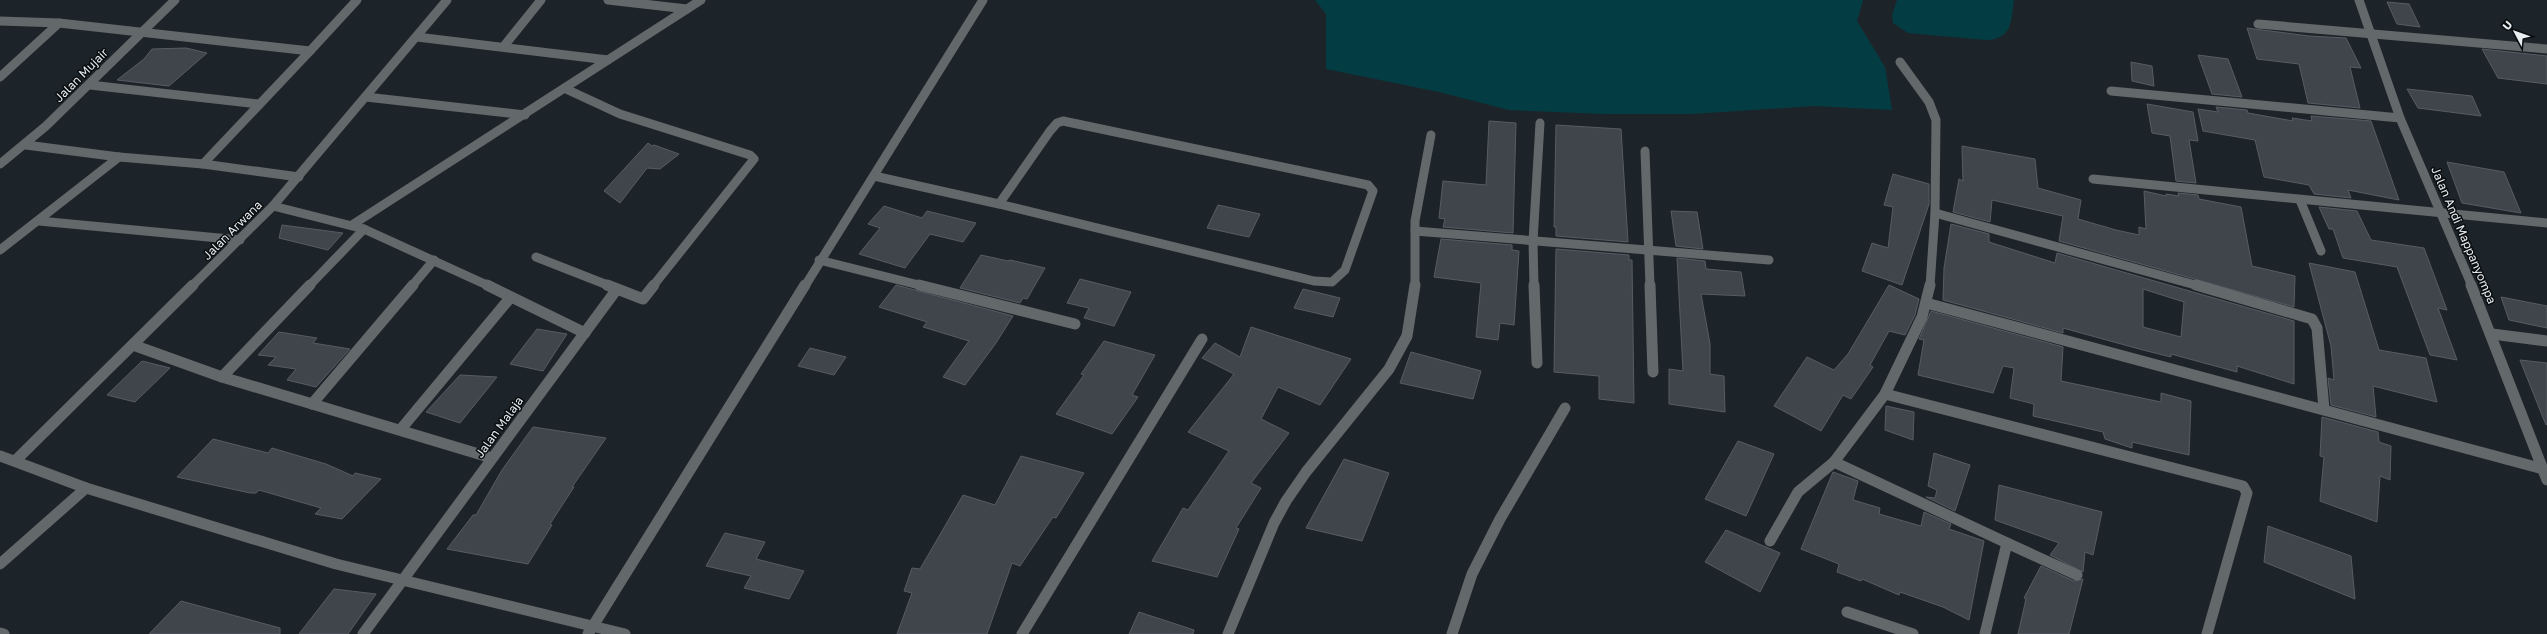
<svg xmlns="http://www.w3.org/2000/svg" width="2547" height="634" font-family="'Golos Text',sans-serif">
  <rect width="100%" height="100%" fill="#1d2429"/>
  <g fill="#033d43">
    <polygon points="1315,0 1863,0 1857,21 1885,67 1892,110 1815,106 1691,114 1604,114 1509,110 1439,92 1326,69 1326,14"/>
    <path d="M 1897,0 L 2014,0 C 2011,22 2012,39 1986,40 L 1908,33 L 1893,23 L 1892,15 Z"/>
  </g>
  <g fill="#40454c" stroke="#575c64" fill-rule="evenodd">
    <polygon points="2387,2 2409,4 2420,27 2397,24"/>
    <polygon points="2247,28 2309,36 2346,38 2361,68 2350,67 2360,108 2308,103 2299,64 2257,59"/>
    <polygon points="186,48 207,53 169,86 117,80 144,59 152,49"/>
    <polygon points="2482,49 2547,56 2547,84 2498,78"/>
    <polygon points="2198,55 2228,59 2242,97 2212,94"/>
    <polygon points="2131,62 2152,66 2154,86 2132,81"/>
    <polygon points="2407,89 2472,96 2481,116 2418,108"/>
    <polygon points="2147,104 2193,112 2198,141 2189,140 2196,183 2176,181 2170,136 2152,133"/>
    <polygon points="2216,107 2247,110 2248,113 2293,121 2292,118 2312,121 2311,116 2371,121 2399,200 2348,190 2351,198 2314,194 2309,185 2264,177 2255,140 2203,131 2198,109 2218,112"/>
    <polygon points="1489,121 1516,123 1513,233 1443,227 1445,219 1439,218 1443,181 1486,185"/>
    <polygon points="1556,125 1621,129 1628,242 1556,236 1556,227 1554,227"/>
    <polygon points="648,143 652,146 654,145 679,154 660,169 647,168 620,203 604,191"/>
    <polygon points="1962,146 2035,159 2038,188 2081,200 2078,219 2116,230 2139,235 2139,227 2146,229 2144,191 2166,196 2166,194 2179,196 2178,193 2198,195 2199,199 2241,207 2252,266 2295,276 2294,307 2059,241 2063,216 1992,200 1990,222 1953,212 1959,179 1963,181"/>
    <polygon points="2447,162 2504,172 2521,213 2462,203"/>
    <polygon points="1893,174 1929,184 1929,204 1902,285 1862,271 1872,243 1888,248 1893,207 1884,205"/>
    <polygon points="1218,205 1260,214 1249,237 1207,228"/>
    <polygon points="884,206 922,218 927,211 976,223 963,242 930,234 905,268 859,254 880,228 868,224"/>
    <polygon points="2319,207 2357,211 2371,240 2424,248 2447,310 2438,308 2457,360 2430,355 2397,267 2343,258 2333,229 2329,229"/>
    <polygon points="1671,211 1697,212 1703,249 1676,246"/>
    <path d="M 1951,224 L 1989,234 L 1989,242 L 2055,263 L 2057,253 L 2294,321 L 2294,384 L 2237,366 L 2237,372 L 2171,354 L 2171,357 L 2143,350 L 2063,328 L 2063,333 L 1943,300 L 1944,268 ZM 2143,289 L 2184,302 L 2181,337 L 2143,327 Z"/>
    <polygon points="282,225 343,233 328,250 279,238"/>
    <polygon points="1441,239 1512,245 1512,250 1519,251 1514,325 1500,323 1498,340 1476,337 1481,283 1434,277"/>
    <polygon points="1556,249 1629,255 1629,260 1632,260 1634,403 1599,399 1599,376 1554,372"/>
    <polygon points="981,255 1008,261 1010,260 1045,268 1027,299 1023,298 1020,303 960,288"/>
    <polygon points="1677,258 1705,261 1706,269 1741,272 1745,296 1701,294 1710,344 1710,374 1724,376 1725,412 1669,404 1669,369 1683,371"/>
    <polygon points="2309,263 2355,272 2379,350 2426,358 2437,402 2373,386 2376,417 2331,405 2328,378 2334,380 2331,346"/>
    <polygon points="1080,279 1131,292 1114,326 1084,318 1089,308 1067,303"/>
    <polygon points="896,285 1013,316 996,343 965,385 943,377 969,341 923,327 927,322 879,307"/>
    <polygon points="1889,285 1919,299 1915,315 1905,335 1889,331 1870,365 1873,367 1851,399 1843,395 1821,431 1774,406 1807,357 1834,370 1848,354"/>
    <polygon points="1303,289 1340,298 1333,317 1294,308"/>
    <polygon points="2501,297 2547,306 2547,328 2509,320"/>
    <polygon points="1931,311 2063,347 2061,381 2161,402 2161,393 2191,401 2189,455 2132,442 2132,448 2105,439 2103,432 2033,416 2034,404 2010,398 2014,368 2003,366 1993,393 1918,375 1924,340 1919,339"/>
    <polygon points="1251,327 1351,359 1320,405 1278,387 1261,419 1289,433 1251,483 1261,488 1236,528 1239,529 1217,577 1152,561 1183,508 1188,510 1229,451 1188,432 1234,374 1202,358 1215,343 1240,357"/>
    <polygon points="537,329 567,334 543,371 510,364"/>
    <polygon points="279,332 317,338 313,343 350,349 316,387 287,380 296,369 268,365 276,357 258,355"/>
    <polygon points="1104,341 1155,355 1132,395 1138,397 1112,434 1056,414 1084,375 1081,374"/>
    <polygon points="810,348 846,357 834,375 798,366"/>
    <polygon points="1411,352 1481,371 1473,399 1400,383"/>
    <polygon points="2520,360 2547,363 2547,424 2546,425"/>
    <polygon points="142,361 170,368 135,402 107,395"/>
    <polygon points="460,375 497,377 460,423 426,412"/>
    <polygon points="1886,406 1914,412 1913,440 1885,430"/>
    <polygon points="2322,417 2378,432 2379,442 2391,446 2390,480 2380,476 2377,522 2320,501 2324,457 2320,456"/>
    <polygon points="533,427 606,438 572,487 574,487 550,524 552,525 528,564 447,549 473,515 476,515 502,470"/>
    <polygon points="213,439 268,453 272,448 326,464 353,476 355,473 381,479 342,519 315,514 321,508 259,490 256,493 250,493 177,477"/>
    <polygon points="1738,441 1774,454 1746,516 1705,499"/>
    <polygon points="1934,453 1970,465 1955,511 1926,497 1935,498 1937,490 1928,486"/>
    <polygon points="1021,456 1084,473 1056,518 1053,517 1020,566 1012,563 987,634 897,634 912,593 904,591 912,568 920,569 963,495 995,505"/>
    <polygon points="1344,459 1389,473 1362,541 1306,528"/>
    <polygon points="1833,472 1858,481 1853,500 1880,508 1879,514 1921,526 1924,512 1951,524 1949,529 1984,541 1969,620 1943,607 1900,592 1899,595 1862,579 1861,581 1837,572 1839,564 1801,549"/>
    <polygon points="1999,485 2102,512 2093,555 2085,552 2083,572 2050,555 2059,543 1995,520"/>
    <polygon points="2268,526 2351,556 2355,599 2264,562"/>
    <polygon points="1726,530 1780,553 1760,592 1705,562"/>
    <polygon points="725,533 765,542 756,559 804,571 789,599 744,588 751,576 706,566"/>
    <polygon points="2041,566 2074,581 2083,579 2069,634 2018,634 2026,599 2024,598"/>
    <polygon points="334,589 376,594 348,634 299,634"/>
    <polygon points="181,601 280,628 280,634 149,634"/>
    <polygon points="1139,612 1194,630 1193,634 1129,634"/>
  </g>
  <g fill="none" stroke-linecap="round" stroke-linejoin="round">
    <g stroke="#63686a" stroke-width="9">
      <polyline points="608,0 687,9"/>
      <polyline points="2359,0 2400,118 2472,286"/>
      <polyline points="0,21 59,23 310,51 357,0"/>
      <polyline points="2258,24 2547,49"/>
      <polyline points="417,37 608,60"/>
      <polyline points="504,46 541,0"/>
      <polyline points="1900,62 1929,102 1936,120 1935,213 1930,286"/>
      <polyline points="0,77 59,23"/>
      <polyline points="90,85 259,104"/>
      <polyline points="566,89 620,114 750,155 754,159 653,286"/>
      <polyline points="2111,91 2400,118"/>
      <polyline points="366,97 525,115"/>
      <polygon points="1063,121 1368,185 1373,191 1345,270 1332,282 1314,281 999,204 1050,131 1057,123"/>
      <polyline points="26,145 119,157"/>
      <polyline points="1645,151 1650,286"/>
      <polyline points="0,164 46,126 175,0"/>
      <polyline points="203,164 310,51"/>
      <polyline points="874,176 999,204"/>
      <polyline points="2093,179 2547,223"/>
      <polyline points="2300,200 2321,251"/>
      <polyline points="273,206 364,229 489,286"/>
      <polyline points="1935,213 2199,286"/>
      <polyline points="39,221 240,240"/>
      <polyline points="352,225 701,0"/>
      <polyline points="1415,231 1769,260"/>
      <polyline points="0,250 119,157 203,164 299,177"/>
      <polyline points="536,257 610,286"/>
      <polyline points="819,260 923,286"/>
      <polyline points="192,286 273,206 447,0"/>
      <polyline points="309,286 364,229"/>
      <polyline points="412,286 434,260"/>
      <polyline points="805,286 983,0"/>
      <polyline points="1415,286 1415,221 1431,135"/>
      <polyline points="1534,286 1533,241 1540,123"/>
    </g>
    <g stroke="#63686a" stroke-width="11">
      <polyline points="487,285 585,333"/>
      <polyline points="607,285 643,299 654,285"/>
      <polyline points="919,285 1075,324"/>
      <polyline points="1534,285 1537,363"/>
      <polyline points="1650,285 1653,372"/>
      <polyline points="1930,285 1922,317 1885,394 1834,462 2007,543 1985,634"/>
      <polyline points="2196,285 2312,319 2317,328 2324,409"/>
      <polyline points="2471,285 2547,480"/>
      <polyline points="1926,303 2543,469"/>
      <polyline points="2492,334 2547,341"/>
      <polyline points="133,345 222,377 492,458"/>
      <polyline points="222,377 310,285"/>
      <polyline points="1885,394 2243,486 2247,493 2207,634"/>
      <polyline points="312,404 413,285"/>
      <polyline points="401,429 510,298"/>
      <polyline points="0,456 86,488 336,564 625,634"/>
      <polyline points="15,461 193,285"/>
      <polyline points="1770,541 1798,492 1834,462"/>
      <polyline points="2007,543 2077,575"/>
      <polyline points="0,564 86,488"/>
      <polyline points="1847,612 1913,634"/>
      <polyline points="0,633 4,634"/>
      <polyline points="363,634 617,289"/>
      <polyline points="588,634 805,285"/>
      <polyline points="1022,634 1202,339"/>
      <polyline points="1228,634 1274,523 1286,501 1306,472 1389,369 1407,336 1415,285"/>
      <polyline points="1452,634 1472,574 1500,519 1565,408"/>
    </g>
  </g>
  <g text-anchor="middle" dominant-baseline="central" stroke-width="3" stroke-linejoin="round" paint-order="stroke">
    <g font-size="12" fill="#e8edf0" stroke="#0a0d0f">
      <text transform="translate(81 75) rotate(-45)">Jalan Mujair</text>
      <text transform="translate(232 230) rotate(-45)">Jalan Arwana</text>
      <text transform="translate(2464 235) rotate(67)">Jalan Andi Mappanyompa</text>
      <text transform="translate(499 427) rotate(-54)">Jalan Malaja</text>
    </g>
  </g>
  <g transform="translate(2515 32) rotate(311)" stroke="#0a0d0f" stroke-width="3" paint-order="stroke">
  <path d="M0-3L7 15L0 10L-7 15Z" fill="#e8edf0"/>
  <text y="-6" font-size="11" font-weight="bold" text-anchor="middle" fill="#e8edf0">U</text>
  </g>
</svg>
